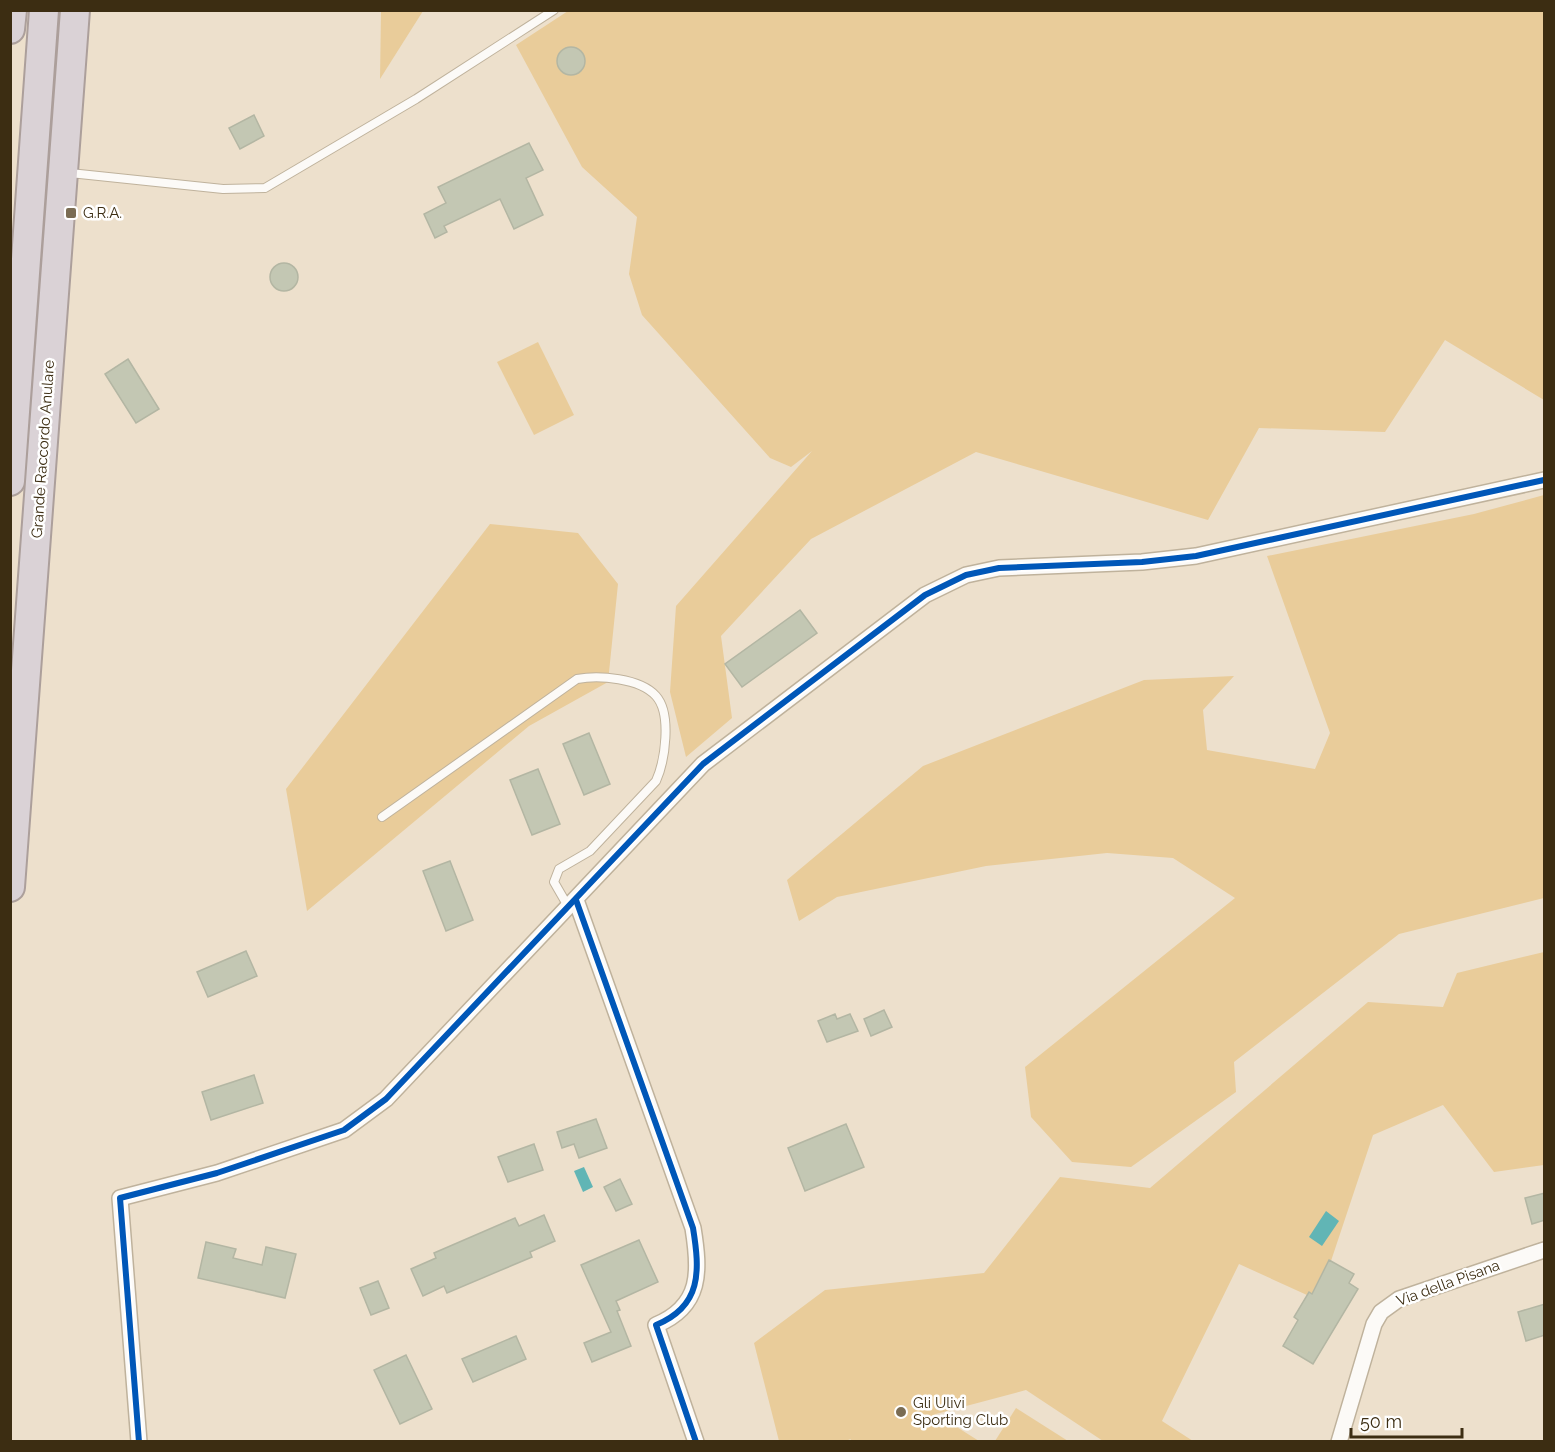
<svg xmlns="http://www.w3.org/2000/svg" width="1555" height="1452" font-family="Raleway,sans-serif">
  <rect width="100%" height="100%" fill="#ede0cc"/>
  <g fill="#e9cc9a">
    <polygon points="381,11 423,11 380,79"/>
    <polygon points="568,11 1544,11 1544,400 1445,340 1385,432 1259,428 1208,520 976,452 811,539 721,636 732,718 686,757 670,692 676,606 812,451 791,467 770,458 642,315 629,274 637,217 582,167 516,45"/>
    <polygon points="538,342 574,415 534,435 497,362"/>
    <polygon points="1544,495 1544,898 1399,934 1234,1062 1236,1092 1131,1167 1072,1162 1031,1117 1025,1067 1235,898 1173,858 1107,853 986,866 837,897 799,921 787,880 923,766 1144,680 1234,676 1203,710 1207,750 1315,769 1330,733 1267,556 1474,514"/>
    <polygon points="490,524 578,533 618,584 608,682 529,726 307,911 286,789"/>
    <polygon points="1544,952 1544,1165 1494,1172 1443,1105 1373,1135 1318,1300 1239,1264 1162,1421 1193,1441 1103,1441 1026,1390 936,1414 979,1441 850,1441 851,1439 842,1442 779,1441 754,1343 825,1290 984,1273 1060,1177 1150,1188 1368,1002 1443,1007 1457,973"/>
    <polygon points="1016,1408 1068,1441 995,1441"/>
  </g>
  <g fill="#61b5b5">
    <polygon points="584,1167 593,1187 583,1192 574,1171"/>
    <polygon points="1326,1211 1339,1221 1322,1246 1309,1237"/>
  </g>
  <g fill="#c3c7b3" stroke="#b3b6a3" stroke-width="1.5">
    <circle cx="571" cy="61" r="14"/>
    <polygon points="254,115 264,136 240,149 229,128"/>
    <polygon points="529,143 543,170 526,178 543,215 514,229 500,199 444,226 447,232 435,238 424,214 446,203 438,187"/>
    <circle cx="284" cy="277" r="14"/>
    <polygon points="128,359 159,409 136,423 105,374"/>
    <polygon points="800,610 817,633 742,687 725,664"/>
    <polygon points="589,733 610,784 584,795 563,744"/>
    <polygon points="538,769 560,824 532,835 510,780"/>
    <polygon points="450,861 473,920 446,931 423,871"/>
    <polygon points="246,951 257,976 208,997 197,972"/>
    <polygon points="884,1010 892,1027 871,1036 864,1019"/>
    <polygon points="835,1014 837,1019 850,1014 858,1031 827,1042 818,1021"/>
    <polygon points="254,1075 263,1103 211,1120 202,1092"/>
    <polygon points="596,1119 607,1148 579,1158 574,1144 562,1148 557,1132"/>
    <polygon points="846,1124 864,1167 805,1191 788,1148"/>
    <polygon points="534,1144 543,1170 508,1182 498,1157"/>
    <polygon points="620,1179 632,1204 616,1211 604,1187"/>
    <polygon points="1545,1193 1545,1220 1532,1224 1525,1198"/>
    <polygon points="544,1215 555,1241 530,1252 532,1257 447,1293 444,1286 423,1296 411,1269 436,1258 434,1253 515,1218 519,1226"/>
    <polygon points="639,1240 658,1282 616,1301 620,1310 617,1311 631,1346 592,1362 584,1343 611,1332 581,1265"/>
    <polygon points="206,1242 236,1249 233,1258 262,1265 266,1247 296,1254 285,1298 198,1278"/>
    <polygon points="1329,1260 1354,1274 1349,1283 1358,1289 1313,1364 1283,1346 1298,1320 1294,1317 1309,1292 1312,1294"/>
    <polygon points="378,1281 389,1308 371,1315 360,1288"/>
    <polygon points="1545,1304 1545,1335 1526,1341 1518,1312"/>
    <polygon points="516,1336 526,1359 473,1382 462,1359"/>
    <polygon points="406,1355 432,1409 400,1424 374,1370"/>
  </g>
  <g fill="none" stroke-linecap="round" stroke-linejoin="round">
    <defs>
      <g id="lane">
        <polyline points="70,173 223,189 265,188 416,99 554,10"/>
        <path d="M 382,817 L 577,679 C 599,675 640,678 656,696 C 672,714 665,761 656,781 L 590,851 L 559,869 L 554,882 L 569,908"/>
      </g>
      <g id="street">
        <path d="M 576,900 L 693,1228 C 700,1271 702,1306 656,1325 L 696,1442"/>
        <polyline points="139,1442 120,1198 217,1173 344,1130 386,1099 703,764 925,595 966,575 999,568 1142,562 1196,556 1544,480"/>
        <polyline points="1339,1442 1374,1324 1381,1312 1399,1299 1544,1250"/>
      </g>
      <g id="highway">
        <polyline points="10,29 12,10"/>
        <polyline points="10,481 44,10"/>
        <polyline points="10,887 75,10"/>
      </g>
    </defs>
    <use href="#lane" stroke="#bfb29c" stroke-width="10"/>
    <use href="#street" stroke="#bfb29c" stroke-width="18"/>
    <use href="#highway" stroke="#ac9f9b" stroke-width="32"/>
    <use href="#lane" stroke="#fcfaf7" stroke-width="8"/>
    <use href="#street" stroke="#fcfaf7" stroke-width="15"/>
    <use href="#highway" stroke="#dad2d6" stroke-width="28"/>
    <defs>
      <g id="cycleway">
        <path d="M 576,900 L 693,1228 C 700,1271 702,1306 656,1325 L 696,1442"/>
        <polyline points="139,1442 120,1198 217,1173 344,1130 386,1099 703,764 925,595 966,575 999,568 1142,562 1196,556 1544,480"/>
      </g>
    </defs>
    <use href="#cycleway" stroke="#fff" stroke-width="10"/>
    <use href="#cycleway" stroke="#0057b8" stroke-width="6"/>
  </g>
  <g fill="#7a6c53" stroke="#fff" stroke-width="2">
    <rect x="65" y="207" width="12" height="12" rx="3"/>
    <circle cx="901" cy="1412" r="6"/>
  </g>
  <g text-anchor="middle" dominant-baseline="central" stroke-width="5" stroke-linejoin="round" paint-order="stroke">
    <g font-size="15" fill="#3c2d12" stroke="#fff" text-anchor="start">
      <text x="83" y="213">G.R.A.</text>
      <text x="913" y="1403">Gli Ulivi<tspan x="913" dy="17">Sporting Club</tspan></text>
    </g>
    <g font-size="15" fill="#3c2d12" stroke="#fff">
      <text transform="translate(43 449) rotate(-86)">Grande Raccordo Anulare</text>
      <text transform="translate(1448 1283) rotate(-20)">Via della Pisana</text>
    </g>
  </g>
  <rect width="1555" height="1452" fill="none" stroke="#3c2d12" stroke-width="24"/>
  <path d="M1351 1428v9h111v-9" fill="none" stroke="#3c2d12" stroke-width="3"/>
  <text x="1360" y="1428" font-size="18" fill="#3c2d12" stroke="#ffffff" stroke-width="4.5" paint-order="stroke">50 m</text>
</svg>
